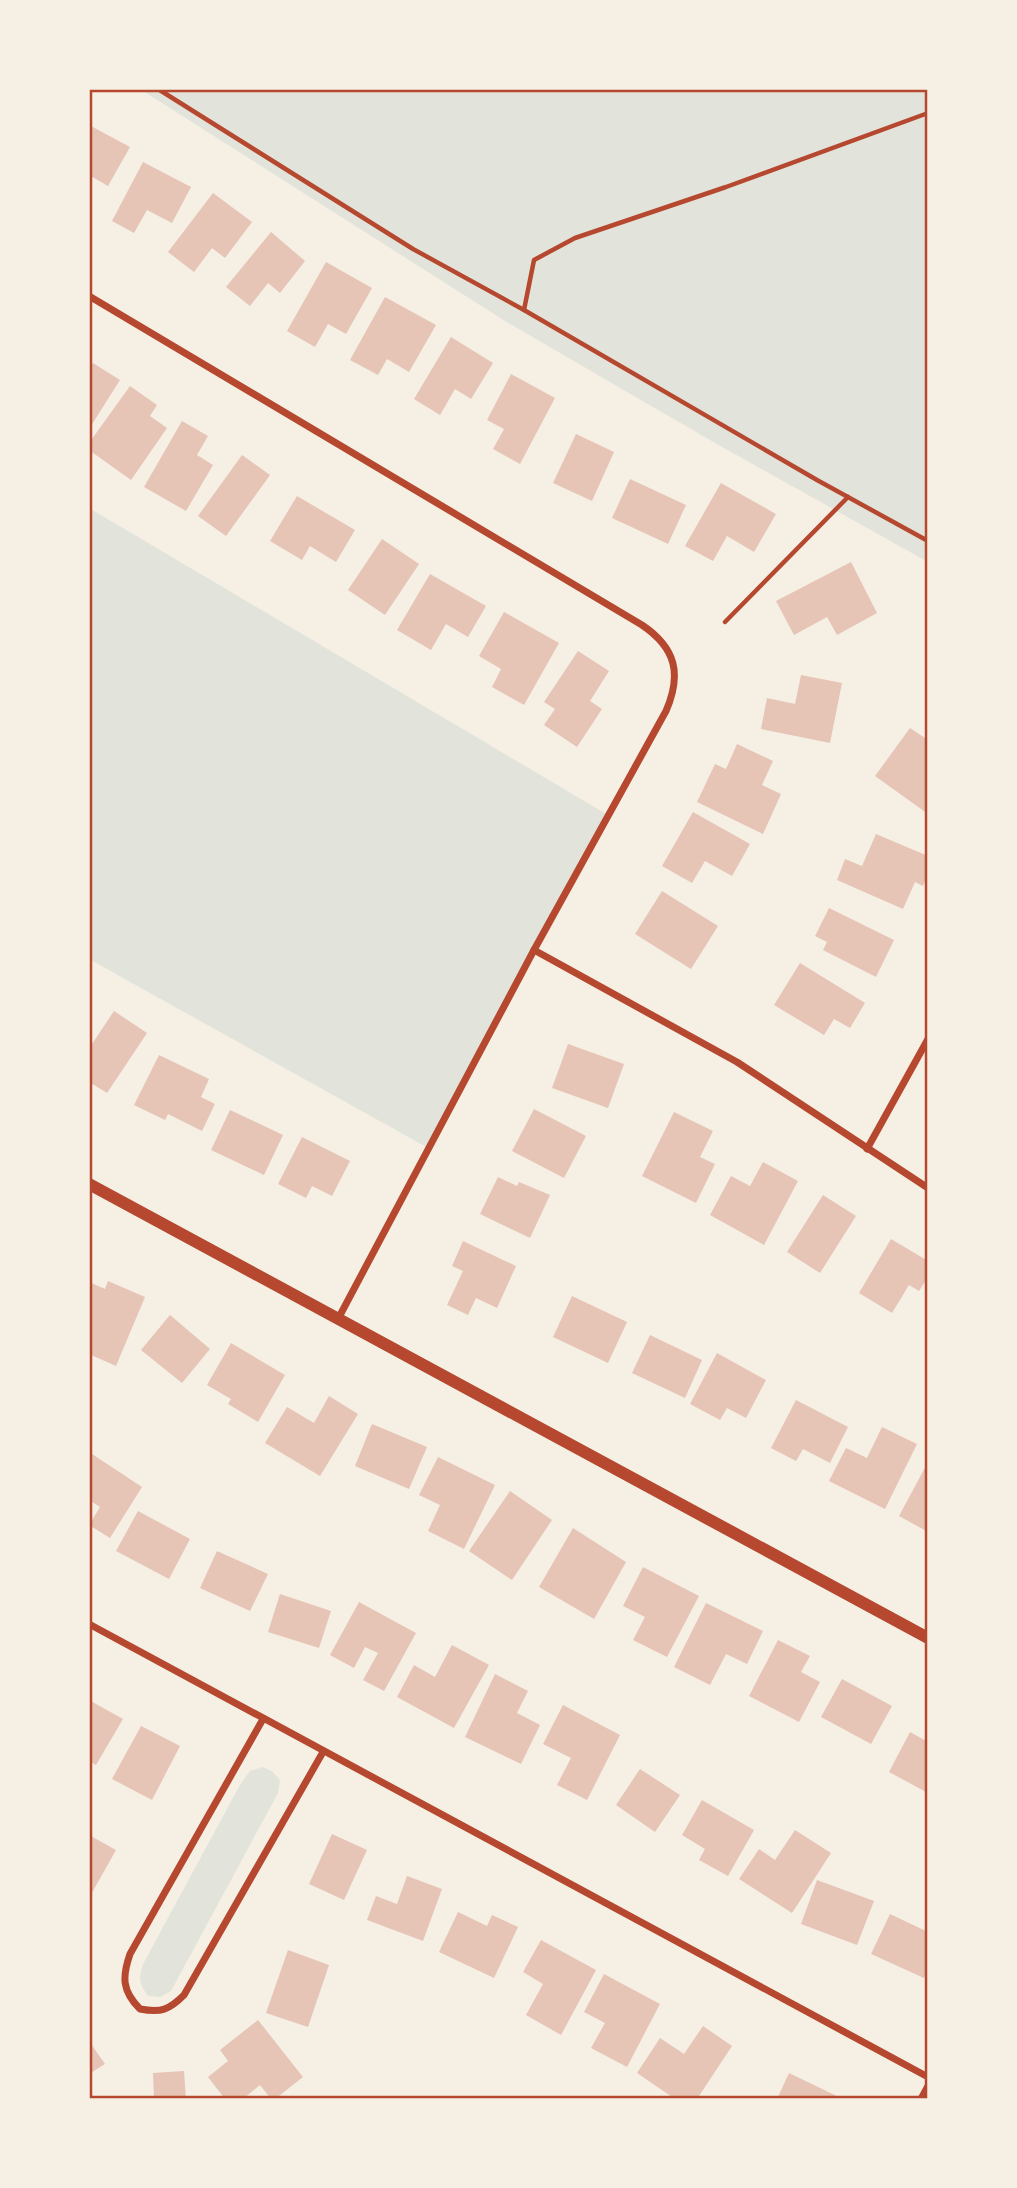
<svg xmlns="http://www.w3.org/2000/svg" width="1017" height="2188" font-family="'Source Sans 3',sans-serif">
  <rect width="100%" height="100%" fill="#f6efe4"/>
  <g fill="#e2e4dc">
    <polygon points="140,89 928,89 928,562 715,443 505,321"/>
    <polygon points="89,508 608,815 428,1148 89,959"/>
    <path d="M 263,1767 L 273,1772 L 280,1780 L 278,1793 L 171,1991 L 160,1997 L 148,1996 C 139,1984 138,1978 143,1964 L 241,1783 L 250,1771 Z"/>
  </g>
  <g fill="#e6c5b7">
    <polygon points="89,125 130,147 108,186 89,175"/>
    <polygon points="143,162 191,187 172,223 147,210 134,233 112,221"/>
    <polygon points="213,193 252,222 225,258 212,248 194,272 168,252"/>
    <polygon points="271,232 305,261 280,293 268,283 250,306 226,287"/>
    <polygon points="326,262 372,288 346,334 328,324 315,347 287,331"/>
    <polygon points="385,297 436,325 409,372 387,359 378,375 350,360"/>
    <polygon points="451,337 493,363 471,399 455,389 440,415 414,399"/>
    <polygon points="93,363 120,380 89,429 89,369"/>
    <polygon points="511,374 555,398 520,464 493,449 504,429 487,420"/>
    <polygon points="130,386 157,405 150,416 167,428 131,480 89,450 89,443"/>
    <polygon points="182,421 208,436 197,455 213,465 186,511 144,487"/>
    <polygon points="576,434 614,452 592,501 553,483"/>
    <polygon points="242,455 270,475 226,536 198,516"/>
    <polygon points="630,479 686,505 668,544 612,518"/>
    <polygon points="721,483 776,514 754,552 727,536 713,561 685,546"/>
    <polygon points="297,496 355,530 336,562 310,546 302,560 270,541"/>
    <polygon points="382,539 419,564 385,615 348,590"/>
    <polygon points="851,562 877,613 837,635 827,617 794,635 776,601"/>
    <polygon points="430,574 486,606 468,637 446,624 431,650 397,630"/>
    <polygon points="504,612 559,643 524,705 492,687 501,669 479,656"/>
    <polygon points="578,651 609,671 590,701 602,709 577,747 544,725 555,709 544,702"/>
    <polygon points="801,675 842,683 830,743 761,729 767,698 795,704"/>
    <polygon points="910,728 928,740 928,814 875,776"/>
    <polygon points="737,744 773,761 762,785 781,794 763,834 697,802 715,764 726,769"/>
    <polygon points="693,812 750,844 732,876 705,861 692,883 662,866"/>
    <polygon points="876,834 928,856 928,874 923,886 915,882 903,909 837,880 845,859 862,866"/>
    <polygon points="662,891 718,926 691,969 635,934"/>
    <polygon points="829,908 894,940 876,977 823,950 827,942 815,936"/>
    <polygon points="800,963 865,1003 850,1028 834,1019 824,1035 774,1005"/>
    <polygon points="114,1011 147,1033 107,1093 89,1082 89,1042 92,1044"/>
    <polygon points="568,1044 624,1064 608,1108 552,1088"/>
    <polygon points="159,1055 209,1079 201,1097 215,1104 202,1131 168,1114 165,1120 134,1105"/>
    <polygon points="534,1109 586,1136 564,1178 512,1151"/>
    <polygon points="230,1110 283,1135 264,1175 211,1150"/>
    <polygon points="674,1112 713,1131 700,1157 715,1164 696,1203 642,1176"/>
    <polygon points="302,1137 350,1161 332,1196 312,1186 306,1198 278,1184"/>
    <polygon points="763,1162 798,1181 764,1245 710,1215 731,1176 750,1186"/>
    <polygon points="498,1177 517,1186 519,1182 550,1195 530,1238 480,1214"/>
    <polygon points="823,1195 856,1216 820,1273 787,1252"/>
    <polygon points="891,1239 928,1261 928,1277 919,1291 909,1285 892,1313 859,1293"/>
    <polygon points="463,1241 516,1266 497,1308 476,1298 468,1315 447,1305 463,1271 452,1266"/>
    <polygon points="108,1281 145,1297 116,1366 89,1354 89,1282 105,1289"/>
    <polygon points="572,1296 627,1322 608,1363 553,1337"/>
    <polygon points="170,1315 210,1349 182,1383 141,1350"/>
    <polygon points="650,1335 702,1360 685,1398 632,1373"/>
    <polygon points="231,1343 285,1375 258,1422 228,1404 231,1399 207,1385"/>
    <polygon points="717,1353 766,1380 746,1418 727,1408 720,1420 690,1404"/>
    <polygon points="329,1396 358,1414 320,1476 265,1443 287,1407 314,1423"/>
    <polygon points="796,1400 848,1427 830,1463 803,1449 796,1461 771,1448"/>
    <polygon points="372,1424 427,1447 409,1489 355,1466"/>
    <polygon points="882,1427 917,1444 885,1509 829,1481 846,1448 867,1458"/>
    <polygon points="89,1452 142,1487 110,1538 89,1525 100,1507 89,1500"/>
    <polygon points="438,1457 495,1485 464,1549 428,1531 440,1505 419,1495"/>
    <polygon points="928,1462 928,1532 899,1516"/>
    <polygon points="510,1491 552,1520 512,1580 469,1551"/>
    <polygon points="138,1511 190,1539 169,1579 116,1551"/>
    <polygon points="573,1528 626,1562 594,1619 539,1587"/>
    <polygon points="217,1551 268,1574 250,1611 200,1588"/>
    <polygon points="643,1567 699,1596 667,1657 633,1640 645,1617 623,1606"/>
    <polygon points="280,1594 331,1611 319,1648 268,1632"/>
    <polygon points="359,1602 416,1633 384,1691 363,1680 378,1653 365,1647 354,1668 330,1655"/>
    <polygon points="706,1603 763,1631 747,1664 726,1654 710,1685 674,1667"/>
    <polygon points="778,1640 810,1656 801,1672 820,1682 799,1722 749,1696"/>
    <polygon points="452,1645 489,1665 454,1728 397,1697 414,1665 435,1677"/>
    <polygon points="495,1674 528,1691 517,1713 540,1725 521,1764 465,1737"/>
    <polygon points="842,1679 892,1706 871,1744 821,1717"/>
    <polygon points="89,1700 123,1719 96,1765 89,1761"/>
    <polygon points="563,1705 620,1735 587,1800 557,1785 571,1758 543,1744"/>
    <polygon points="141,1726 180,1746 152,1800 112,1779"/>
    <polygon points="910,1732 928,1742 928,1793 889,1772"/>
    <polygon points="640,1769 680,1795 655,1832 616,1805"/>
    <polygon points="702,1800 754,1830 728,1876 699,1860 705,1849 682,1835"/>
    <polygon points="795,1830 831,1853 792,1913 739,1879 759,1849 775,1860"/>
    <polygon points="332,1834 367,1850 344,1900 309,1884"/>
    <polygon points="89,1835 116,1850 89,1898"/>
    <polygon points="407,1876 442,1889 423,1941 367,1920 376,1896 397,1904"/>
    <polygon points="817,1880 874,1901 857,1945 801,1924"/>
    <polygon points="458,1912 487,1926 492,1915 518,1927 494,1978 439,1952"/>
    <polygon points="890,1914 928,1932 928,1970 924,1978 871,1954"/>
    <polygon points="541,1940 596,1970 561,2035 526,2015 543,1984 523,1972"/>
    <polygon points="288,1950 329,1965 308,2027 266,2013"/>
    <polygon points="604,1974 660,2004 627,2067 591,2048 605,2023 584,2012"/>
    <polygon points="258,2020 303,2077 275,2099 271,2099 260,2085 243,2099 225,2099 208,2077 228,2061 220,2050"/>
    <polygon points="703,2026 732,2046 697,2099 675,2099 637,2073 660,2038 684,2054"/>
    <polygon points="89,2041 105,2064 89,2074"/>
    <polygon points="184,2071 186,2099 154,2099 153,2073"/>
    <polygon points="789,2073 843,2099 777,2099"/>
  </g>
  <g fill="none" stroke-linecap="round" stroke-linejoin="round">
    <g stroke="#b5482f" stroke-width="4.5">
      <polyline points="158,89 413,249 524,310 817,480 928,541"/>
      <polyline points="524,310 534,260 575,238 726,187 928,113"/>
      <polyline points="725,622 848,497"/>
    </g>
    <g stroke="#b5482f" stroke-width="7">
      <path d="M 89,296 L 642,625 C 676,648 682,674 666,711 L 534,950 L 338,1319"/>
      <polyline points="534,950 737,1062 928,1188"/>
      <polyline points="867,1149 928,1039"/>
      <polyline points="89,1624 928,2077"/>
      <path d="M 263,1719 L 130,1954 C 122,1977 122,1991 140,2009 C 161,2013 169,2010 184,1995 L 323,1752"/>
      <polyline points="921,2099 928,2086"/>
    </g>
    <polyline stroke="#b5482f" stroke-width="12" points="89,1184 928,1638"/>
  </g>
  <rect width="1017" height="2188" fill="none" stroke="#f6efe4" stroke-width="182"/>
  <rect x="91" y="91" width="835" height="2006" fill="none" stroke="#b5482f" stroke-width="2.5"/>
</svg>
